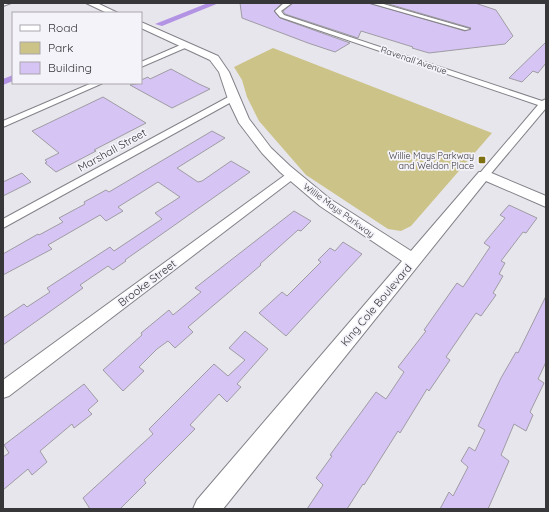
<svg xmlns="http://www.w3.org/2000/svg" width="549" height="512" font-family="Quicksand,sans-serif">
  <rect width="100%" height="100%" fill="#e8e6ed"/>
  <polygon fill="#ccc389" points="273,48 492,133 411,226 401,231 388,229 306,175 259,121 247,97 242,80 234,67"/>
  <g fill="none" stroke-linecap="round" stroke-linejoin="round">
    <g fill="#b393e3" fill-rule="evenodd">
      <polygon points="208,3 219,3 162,26 155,24"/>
      <polygon points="13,75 13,81 3,85 3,79"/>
    </g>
  </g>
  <g fill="#d6c4f5" stroke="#9f9ca3">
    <polygon points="240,3 282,3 274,11 280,18 350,43 335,52 308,43 242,18"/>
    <polygon points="293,3 369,3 465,31 471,28 385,3 475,3 496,10 513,36 505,44 429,53 412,48 413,47 361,31 358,38 285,14 283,11"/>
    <polygon points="546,42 546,63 538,73 533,71 522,82 509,78"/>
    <polygon points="171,69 199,84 210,89 172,108 130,85 141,83 141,80 148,77 150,79"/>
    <polygon points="103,97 146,123 94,150 96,151 56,172 45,163 47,162 45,160 59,153 32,131"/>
    <polygon points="212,131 225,138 177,168 198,182 202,181 231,161 250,172 125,260 126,261 113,270 108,266 80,285 83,288 3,345 3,318 24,304 27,307 50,292 47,288 110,247 114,251 162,219 155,213 180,197 158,182 118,207 123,211 106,221 100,215 48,245 52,249 3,275 3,254 38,234 39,235 63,222 59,218 85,204 84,202 106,190 109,192"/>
    <polygon points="22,173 31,182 3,196 3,182"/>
    <polygon points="509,205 537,218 526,233 523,232 501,261 505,263 499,274 503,276 493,293 496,295 481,316 476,313 446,357 450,360 429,391 427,389 400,433 398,431 364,485 363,484 347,509 307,509 323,485 316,478 332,456 330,455 376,392 386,399 404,372 398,367 426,331 424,330 457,283 463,287 490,247 484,243 505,218 500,215"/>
    <polygon points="294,211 311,221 301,231 298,230 260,264 261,265 188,327 193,332 175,348 168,341 157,349 139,367 144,371 123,391 103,370 142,335 141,333 169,310 173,315 201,292 195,288"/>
    <polygon points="343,242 362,254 286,336 259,313 282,292 287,296 321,262 318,260 330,248 335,251"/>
    <polygon points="546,296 546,362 538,379 544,383 530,412 533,415 526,431 514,424 501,455 509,461 488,509 440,509 449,492 453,496 468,467 461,461 469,447 475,451 485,430 478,426 501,378 516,352 518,353"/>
    <polygon points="245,331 268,349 237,384 241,387 227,402 219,394 190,425 195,429 144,480 146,483 120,509 90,509 83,498 153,434 149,429 214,364 228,376 245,360 229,348"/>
    <polygon points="84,384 98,401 88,410 92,414 74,428 72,424 40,451 47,462 32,475 28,469 3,490 3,457 9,453 4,445"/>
  </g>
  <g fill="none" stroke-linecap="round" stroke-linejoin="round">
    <defs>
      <g id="minor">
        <polygon points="3,3 11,3 3,6"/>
        <polygon points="284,3 292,3 281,11 284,15 542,101 546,99 546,108 488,177 480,177 479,175 480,173 538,105 280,17 275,11"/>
        <polygon points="370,3 380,3 470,29 465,30"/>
        <polygon points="185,43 192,45 141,67 141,62"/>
        <polygon points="92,83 103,83 3,127 3,121"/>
        <polygon points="232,95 236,98 235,100 3,228 3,219"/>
        <polygon points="292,172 297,175 296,177 9,396 3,398 3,380 288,173"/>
      </g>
      <g id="tertiary">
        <polygon points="86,3 97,3 118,13 107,13"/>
        <polygon points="141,22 218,56 229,72 249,119 271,148 290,166 330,199 411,251 479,172 489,172 546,196 546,207 486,181 223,509 193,509 197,500 402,261 320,206 280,172 262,153 239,123 229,102 219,72 210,60 141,28"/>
      </g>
    </defs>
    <use href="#minor" stroke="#848288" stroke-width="2"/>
    <use href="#tertiary" stroke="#848288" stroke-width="2"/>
    <use href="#minor" fill="#fff" fill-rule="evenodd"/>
    <use href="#tertiary" fill="#fff" fill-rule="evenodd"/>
  </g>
  <rect fill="#7f7112" stroke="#f5f3fa" stroke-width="1.5" x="478" y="156" width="8" height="8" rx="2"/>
  <g text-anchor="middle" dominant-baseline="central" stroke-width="3.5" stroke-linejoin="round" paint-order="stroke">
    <g font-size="9" fill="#373638" stroke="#f5f3fa">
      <text transform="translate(414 60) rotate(19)">Ravenall Avenue</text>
      <text transform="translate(339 210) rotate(36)">Willie Mays Parkway</text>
    </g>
    <g font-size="9" fill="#373638" stroke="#f5f3fa" text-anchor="end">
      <text x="474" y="155">Willie Mays Parkway<tspan x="474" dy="10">and Weldon Place</tspan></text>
    </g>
    <g font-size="11" fill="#373638" stroke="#f5f3fa">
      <text transform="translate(112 150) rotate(-29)">Marshall Street</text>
      <text transform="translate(147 283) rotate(-37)">Brooke Street</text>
      <text transform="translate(376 305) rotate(-50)">King Cole Boulevard</text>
    </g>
  </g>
  <rect width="549" height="512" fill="none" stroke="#373638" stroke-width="8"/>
  <rect x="12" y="12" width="130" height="72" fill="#f5f3fa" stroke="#a9a7ac"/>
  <rect x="20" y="25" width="20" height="6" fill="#ffffff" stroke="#a9a7ac"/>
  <text x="48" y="32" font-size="12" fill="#373638">Road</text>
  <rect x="20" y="42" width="20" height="12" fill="#ccc389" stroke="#a9a7ac"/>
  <text x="48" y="52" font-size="12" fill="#373638">Park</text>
  <rect x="20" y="62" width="20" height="12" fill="#d6c4f5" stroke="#a9a7ac"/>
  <text x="48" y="72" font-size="12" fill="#373638">Building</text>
</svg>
